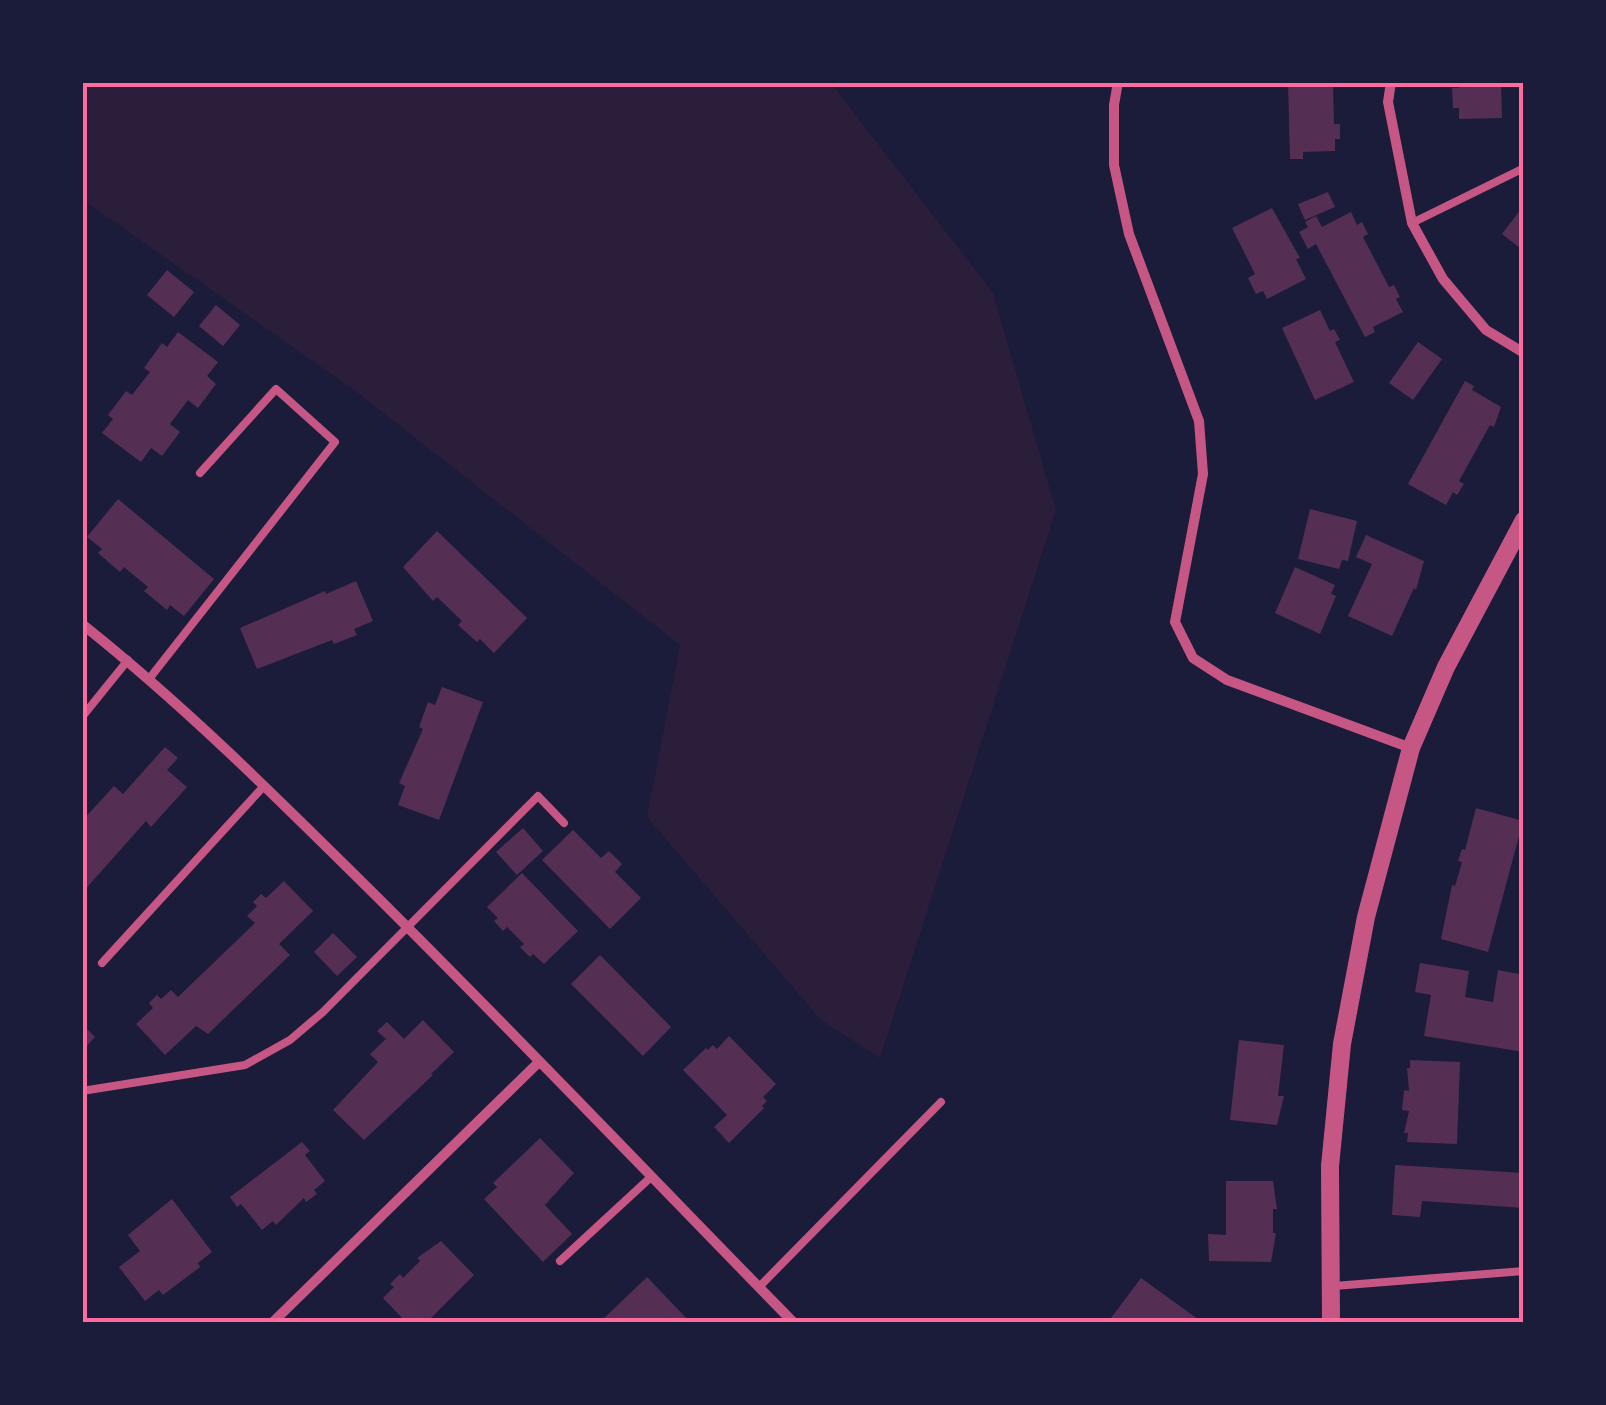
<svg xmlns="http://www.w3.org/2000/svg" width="1606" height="1405" font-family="'Nunito Sans',sans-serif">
  <rect width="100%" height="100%" fill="#1b1b3a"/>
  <polygon fill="#2a1e3b" points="83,82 831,83 993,293 1056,510 880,1058 821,1020 647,817 680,645 354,390 83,200"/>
  <g fill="#542f53">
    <polygon points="1288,82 1333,82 1334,124 1340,124 1340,139 1335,139 1335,151 1303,152 1303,159 1290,159"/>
    <polygon points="1459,82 1501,82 1502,118 1459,119 1459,108 1453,108 1452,88 1459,88"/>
    <polygon points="1328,192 1335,207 1305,220 1298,204"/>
    <polygon points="1524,205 1524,251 1502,234"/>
    <polygon points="1272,208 1300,258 1296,259 1306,279 1267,299 1263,291 1256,294 1248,278 1255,274 1232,228"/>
    <polygon points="1351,212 1357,225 1362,222 1368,234 1363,237 1389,287 1394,285 1400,297 1396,299 1403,312 1373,327 1375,332 1365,337 1316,244 1308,249 1299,232 1308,227 1305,222 1316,216 1322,227"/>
    <polygon points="167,270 194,292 174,317 147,295"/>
    <polygon points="216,305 240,325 223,346 199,326"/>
    <polygon points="1320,310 1330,331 1334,329 1340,340 1335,342 1354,382 1315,400 1282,328"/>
    <polygon points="178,332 218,362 207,376 216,384 198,408 188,400 170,424 180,432 162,456 151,448 141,462 102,433 113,419 108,415 126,391 132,395 150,372 144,368 162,343 167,347"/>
    <polygon points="1418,342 1442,359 1413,400 1389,383"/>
    <polygon points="1465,381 1474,386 1472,390 1501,407 1494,427 1490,425 1459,481 1464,484 1457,495 1453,492 1446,505 1408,484"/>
    <polygon points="118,499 214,579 184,616 170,605 167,610 144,591 148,587 124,567 120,572 98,553 102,549 87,537"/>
    <polygon points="1310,509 1357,521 1348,561 1342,560 1339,569 1298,559"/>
    <polygon points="437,531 527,618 494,653 480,639 477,642 458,625 462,621 437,597 433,601 403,567"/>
    <polygon points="1366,535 1424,561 1416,590 1414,588 1392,636 1348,616 1372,564 1356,557"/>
    <polygon points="1295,567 1335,585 1331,594 1336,596 1320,634 1275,613"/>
    <polygon points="356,581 373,621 354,629 357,635 334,644 332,640 257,669 240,628 325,591 326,594"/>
    <polygon points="442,687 483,702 439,820 398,805 405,786 399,783 423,729 419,727 428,702 435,705"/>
    <polygon points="165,747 178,758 167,770 187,787 151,827 146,821 82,893 82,821 114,786 123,794"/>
    <polygon points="1476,808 1523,821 1488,952 1441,939 1452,885 1455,886 1462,862 1458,861 1462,849 1465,850"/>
    <polygon points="523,828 543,851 517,875 496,852"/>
    <polygon points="573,830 601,858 609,851 622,864 615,872 641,898 610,929 542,860"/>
    <polygon points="522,873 578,931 544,964 533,954 530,957 520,947 524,944 507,927 503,931 494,921 498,918 487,907"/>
    <polygon points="284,881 313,911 279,944 290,955 208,1034 196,1026 165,1055 136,1024 153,1008 149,1003 157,995 161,999 171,990 178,997 255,923 247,916 257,906 253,902 261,894 266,898"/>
    <polygon points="333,933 357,957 337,976 314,952"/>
    <polygon points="600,955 671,1027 643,1056 571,984"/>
    <polygon points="1420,963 1469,971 1465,997 1493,1002 1498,970 1524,975 1519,1006 1524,1006 1524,1052 1424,1036 1431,995 1415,992"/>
    <polygon points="82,1019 88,1024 85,1027 95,1037 82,1051"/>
    <polygon points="423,1020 454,1052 431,1074 433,1075 364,1140 333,1110 378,1062 370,1054 386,1039 377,1031 387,1022 404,1039"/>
    <polygon points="729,1036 776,1084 763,1097 767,1101 762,1106 764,1108 729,1143 714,1127 727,1115 683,1070 706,1048 708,1050 713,1045 717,1049"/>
    <polygon points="1239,1040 1284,1045 1278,1096 1284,1096 1277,1125 1230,1120"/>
    <polygon points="1410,1060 1460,1062 1457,1144 1407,1142 1408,1133 1404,1133 1409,1111 1402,1110 1404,1090 1409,1091 1407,1068 1410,1068"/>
    <polygon points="540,1138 574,1173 545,1205 572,1234 543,1262 484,1199 497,1187 493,1183"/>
    <polygon points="302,1142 310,1151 305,1155 325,1181 314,1190 317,1194 306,1202 304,1198 276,1225 273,1221 262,1230 241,1204 237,1207 230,1197"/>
    <polygon points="1395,1165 1524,1173 1524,1208 1422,1201 1420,1217 1392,1215"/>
    <polygon points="1226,1181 1273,1181 1277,1209 1273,1209 1273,1233 1276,1233 1271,1262 1209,1261 1208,1234 1226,1235"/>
    <polygon points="172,1199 212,1252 198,1263 200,1267 163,1295 159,1290 145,1301 119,1267 140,1251 128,1235"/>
    <polygon points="441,1241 474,1275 427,1322 406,1322 383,1298 394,1287 390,1284 400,1274 403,1278 420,1261 417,1258"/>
    <polygon points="647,1277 690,1322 600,1322"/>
    <polygon points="1141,1278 1202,1322 1108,1322"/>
  </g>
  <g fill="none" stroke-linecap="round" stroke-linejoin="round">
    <g stroke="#c65784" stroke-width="8">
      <polyline points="1412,223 1524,168"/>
      <polyline points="149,679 335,442 276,389 200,473"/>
      <polyline points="82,717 128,660"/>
      <polyline points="102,963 264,786"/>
      <polyline points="82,1091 245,1065 290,1040 323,1012 538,796 564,823"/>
      <polyline points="560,1261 651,1177"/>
      <polyline points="1334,1286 1524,1271"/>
      <polyline points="759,1287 941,1102"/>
    </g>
    <g stroke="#c65784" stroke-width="10">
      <polyline points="1118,82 1114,105 1114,165 1129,234 1199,421 1203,474 1175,622 1193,658 1227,680 1411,748"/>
      <polyline points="1391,82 1388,102 1412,223 1443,279 1486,330 1524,353"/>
      <path d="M 82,624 C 180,702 268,789 357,877 C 505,1023 648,1174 793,1322"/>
      <polyline points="273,1322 539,1062"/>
    </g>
    <polyline stroke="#c65784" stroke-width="18" points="1331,1322 1330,1166 1342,1044 1366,917 1411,748 1446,667 1524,520"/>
  </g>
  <rect width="1606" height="1405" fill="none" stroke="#1b1b3a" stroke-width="170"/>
  <rect x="85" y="85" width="1436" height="1235" fill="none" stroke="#ff6b9d" stroke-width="4"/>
</svg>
